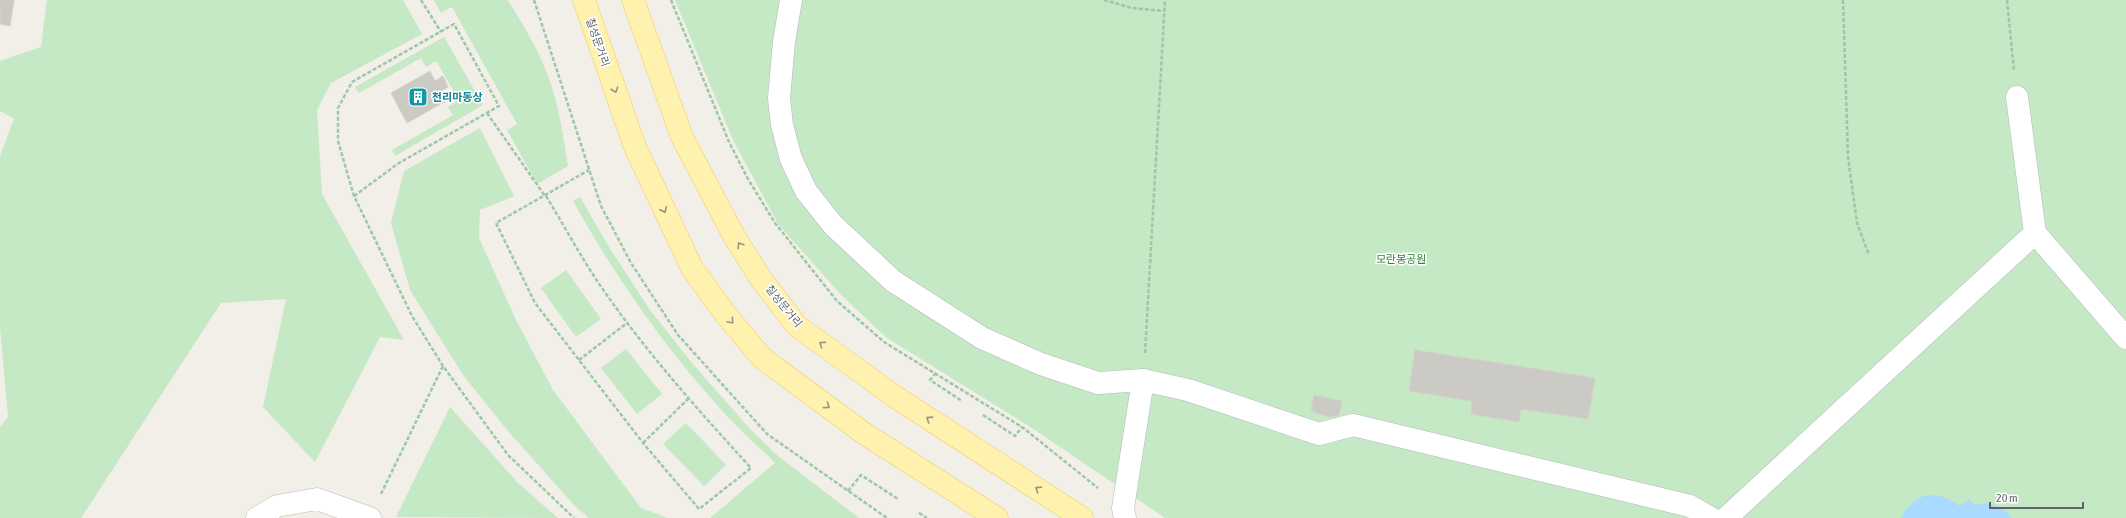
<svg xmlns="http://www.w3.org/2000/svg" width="2126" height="518" font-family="'Asap Condensed','Noto Sans KR',sans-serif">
  <rect width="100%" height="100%" fill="#f1efe8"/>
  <g fill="#c5e8c5">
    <polygon points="47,0 403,0 422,34 331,83 317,110 322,194 404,340 380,337 315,462 263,407 286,299 221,303 81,518 0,518 0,427 8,417 0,327 0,156 14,119 0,111 0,61 41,47"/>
    <path d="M 434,0 L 507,0 L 509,2 C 524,26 538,49 548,76 C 559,104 563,136 568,166 L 537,184 L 507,130 L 517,124 L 452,7 L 441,13 Z"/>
    <polygon points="675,0 2126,0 2126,518 1165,518 1032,428 887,338 843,297 778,224 733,140"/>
    <polygon points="444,37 483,105 395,156 392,150 453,115 448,107 459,100 436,61 426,67 421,58 359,93 355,87"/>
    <polygon points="480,128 514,196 480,210 479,238 516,320 553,390 641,508 668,518 589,518 575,506 508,431 463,375 410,290 391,223 404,171"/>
    <path d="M 580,197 L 609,247 L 650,310 L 692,363 L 751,430 L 778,456 L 859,518 L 710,518 L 775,463 C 759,447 742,432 727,416 C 666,350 616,278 573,201 Z"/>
    <polygon points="566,270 601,319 576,337 541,288"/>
    <polygon points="626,349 662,394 637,414 601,368"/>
    <polygon points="450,407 518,483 558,518 396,517"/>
    <polygon points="686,423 726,465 704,486 663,444"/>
  </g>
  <path fill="#aadaff" d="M 1926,495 C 1941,495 1949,498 1960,506 L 1969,499 L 1975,505 C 1991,501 2001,506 2012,518 L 1901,518 C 1907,506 1914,500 1926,495 Z"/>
  <g fill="#cccac5" stroke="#d6d1c6">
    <polygon points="0,0 14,0 10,26 0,24"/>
    <polygon points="430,71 435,81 443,76 448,87 441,91 446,101 407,123 391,93"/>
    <polygon points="1415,350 1595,378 1588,419 1521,409 1519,422 1471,414 1472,401 1409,391"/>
    <polygon points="1314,395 1342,401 1339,415 1330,417 1319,414 1311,410"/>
  </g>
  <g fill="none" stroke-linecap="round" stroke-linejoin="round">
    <defs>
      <g id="minor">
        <polyline points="791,0 784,42 779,98 782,125 791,159 806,191 833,225 893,281 982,338 1041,364 1098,383 1143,380 1188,390 1319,434 1353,425 1690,506 1711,518"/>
        <polyline points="2035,233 2126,338"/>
        <polyline points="257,518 277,506 317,499 370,518"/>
        <polyline points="1125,518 1123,508 1143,380"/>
        <polyline points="1726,518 2035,233 2017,97"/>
      </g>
      <g id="major">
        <polyline points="584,0 635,147 692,268 723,311 762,358 865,434 997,518"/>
        <polyline points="633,0 682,137 734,236 761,279 797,326 894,396 1082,518"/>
      </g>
    </defs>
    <use href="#minor" stroke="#b5b8bc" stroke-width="23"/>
    <use href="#major" stroke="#f2c960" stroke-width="23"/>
    <g stroke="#9cc7a9" stroke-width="2.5" stroke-dasharray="4 2" stroke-linecap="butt">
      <polyline points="421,0 441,32"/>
      <polyline points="534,0 601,206 631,263 678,335 767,434 887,518"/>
      <polyline points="671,0 729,142 748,179 775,223 837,301 884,342 1022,427 1098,488"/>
      <polyline points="1104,0 1132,8 1164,11"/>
      <polyline points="1843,0 1848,157 1857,223 1869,255"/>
      <polyline points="2007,0 2014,71"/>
      <polyline points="487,113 545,196"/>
      <polyline points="354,196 399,163 499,106 454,24 352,82 338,108 338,141 354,196 412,316 443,366 508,455 574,518"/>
      <path d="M 546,196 C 565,227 583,261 604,291 C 648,354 699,411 751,468 L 699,509 L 643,443 L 535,303 L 496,223 L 589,170"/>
      <polyline points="1145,353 1165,0"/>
      <polyline points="579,360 627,323"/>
      <polyline points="936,373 930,380 962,401"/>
      <polyline points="983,415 1015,436 1022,427"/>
      <polyline points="643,443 688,399"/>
      <polyline points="848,491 861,475 898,499"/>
      <polyline points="381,494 443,366"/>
      <polyline points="919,513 927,518"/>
    </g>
    <use href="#minor" stroke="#fff" stroke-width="22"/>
    <use href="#major" stroke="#fff2af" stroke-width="22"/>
  </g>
  <defs><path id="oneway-chevron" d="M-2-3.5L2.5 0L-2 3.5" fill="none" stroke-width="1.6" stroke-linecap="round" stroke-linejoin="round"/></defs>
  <g stroke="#979581">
    <use href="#oneway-chevron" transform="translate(615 90) rotate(71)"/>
    <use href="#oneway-chevron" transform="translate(664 210) rotate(65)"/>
    <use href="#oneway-chevron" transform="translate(740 245) rotate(-123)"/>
    <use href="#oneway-chevron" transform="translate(731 321) rotate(50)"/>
    <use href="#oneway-chevron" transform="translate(822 344) rotate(-144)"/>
    <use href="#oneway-chevron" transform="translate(827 406) rotate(36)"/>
    <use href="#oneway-chevron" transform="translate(929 419) rotate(-147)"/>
    <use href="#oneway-chevron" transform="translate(1038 489) rotate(-147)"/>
  </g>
  <defs>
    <symbol id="building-square" viewBox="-11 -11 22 22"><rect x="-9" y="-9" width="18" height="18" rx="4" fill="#0f9aa8" stroke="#fff"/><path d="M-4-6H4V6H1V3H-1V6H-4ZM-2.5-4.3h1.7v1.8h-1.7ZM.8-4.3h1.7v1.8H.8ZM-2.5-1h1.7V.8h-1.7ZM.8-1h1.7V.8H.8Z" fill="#fff"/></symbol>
  </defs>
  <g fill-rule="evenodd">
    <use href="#building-square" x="407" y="86" width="22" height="22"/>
  </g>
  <g text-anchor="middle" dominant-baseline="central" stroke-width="3" stroke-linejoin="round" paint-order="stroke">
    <g font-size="11" fill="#5f6368" stroke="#fff">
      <text transform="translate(598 42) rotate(71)">칠성문거리</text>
      <text transform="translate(784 306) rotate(51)">칠성문거리</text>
    </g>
    <g font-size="11" font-weight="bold" fill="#0d838f" stroke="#fff" text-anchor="start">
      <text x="432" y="97">천리마동상</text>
    </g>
    <g font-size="11" fill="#348238" stroke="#fff">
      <text x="1401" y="259">모란봉공원</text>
    </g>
  </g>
  <path d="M1990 502v6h93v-6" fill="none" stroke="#5f6368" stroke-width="2"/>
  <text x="1996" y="502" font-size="12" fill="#5f6368" stroke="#ffffff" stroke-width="3" paint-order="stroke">20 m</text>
</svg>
